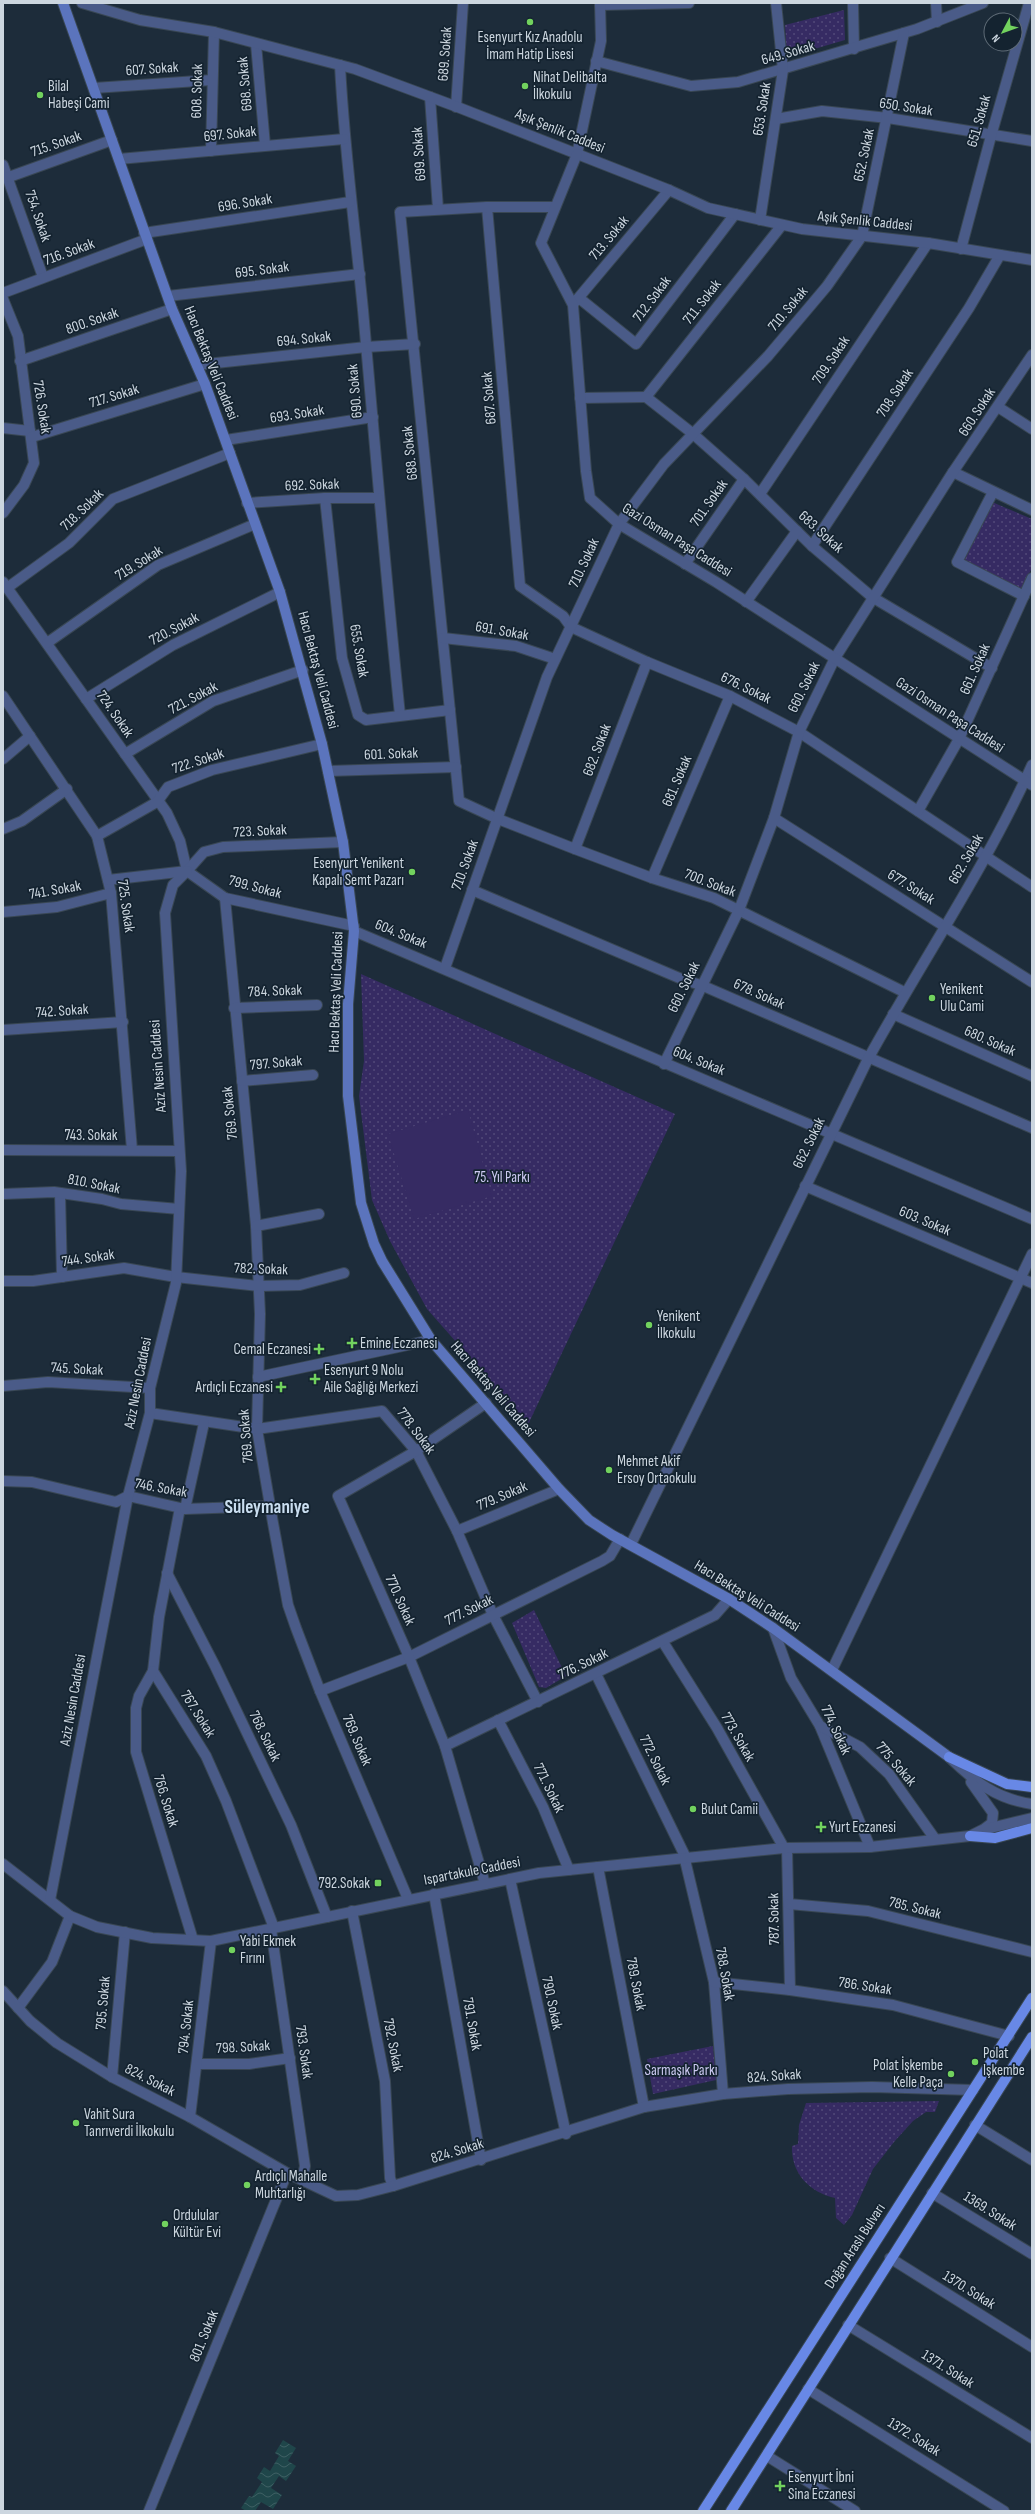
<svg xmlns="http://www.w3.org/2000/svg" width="1035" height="2514" font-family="'Sofia Sans Condensed',sans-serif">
  <defs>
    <pattern id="grass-dots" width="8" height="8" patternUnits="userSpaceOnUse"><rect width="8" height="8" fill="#362b63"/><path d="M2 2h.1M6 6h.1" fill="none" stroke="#524979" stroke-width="1.8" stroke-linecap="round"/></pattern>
    <pattern id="water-waves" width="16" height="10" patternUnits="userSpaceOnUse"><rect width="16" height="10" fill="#1f464a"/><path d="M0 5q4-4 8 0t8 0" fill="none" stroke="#3e6064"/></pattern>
  </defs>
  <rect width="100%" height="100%" fill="#1d2c3a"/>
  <g fill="url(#grass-dots)">
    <polygon points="844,10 845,40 787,57 785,25"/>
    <polygon points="992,502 1032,519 1032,568 1021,589 964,561"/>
    <polygon points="361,974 675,1114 525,1431 472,1360 427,1309 390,1241 372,1200 359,1096 364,1061"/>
    <polygon points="534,1610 566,1676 546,1688 539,1687 512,1623"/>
    <polygon points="713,2046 716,2080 653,2094 647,2059"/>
    <path d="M 939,2101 L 935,2112 L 926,2112 L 913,2121 L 894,2142 L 873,2169 L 852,2215 L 844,2225 L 836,2218 L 835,2198 C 809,2192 791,2173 792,2146 L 798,2144 L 799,2125 L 806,2103 Z"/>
  </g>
  <polygon fill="#362b63" points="468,1110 492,1196 414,1219 388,1134"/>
  <polygon fill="url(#water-waves)" points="283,2440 296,2448 288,2461 296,2466 286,2481 279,2476 271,2488 282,2495 273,2509 261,2502 255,2511 246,2511 241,2508 249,2496 252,2497 262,2482 257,2478 264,2467 270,2471 279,2456 275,2453"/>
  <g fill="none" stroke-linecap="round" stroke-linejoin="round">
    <defs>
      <g id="minor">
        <polyline points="853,3 854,49"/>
        <polyline points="936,3 937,22"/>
        <polyline points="600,5 689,3"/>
        <polyline points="256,44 265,145"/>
        <polyline points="596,61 691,86 738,82 917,29 983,3"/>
        <path d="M 340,65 C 344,147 355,228 363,310 C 375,445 386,580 400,715"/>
        <polyline points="94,88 212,80"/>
        <polyline points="430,97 438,209"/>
        <polyline points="456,107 463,3"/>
        <polyline points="776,119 822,111 888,118 1032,141"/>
        <polyline points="211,151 214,32"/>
        <polyline points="577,154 601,41 600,3"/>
        <polyline points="119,159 344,139"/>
        <polyline points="3,165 43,277"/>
        <polyline points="9,177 112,140"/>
        <polyline points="487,207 520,586 563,616 571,627 647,662 730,696 799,732 1032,887"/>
        <polyline points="554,207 487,207 400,212 459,801 498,819 575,849 652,878 714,898 904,992"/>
        <polyline points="760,220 783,70 776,3"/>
        <polyline points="144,233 350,202"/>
        <polyline points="961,249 991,136 1029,3"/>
        <polyline points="3,293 147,239"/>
        <polyline points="168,296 360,274"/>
        <polyline points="579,298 636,344 735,214"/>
        <polyline points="3,299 18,336 34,463 24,485 3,513"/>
        <polyline points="575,302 669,190"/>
        <polyline points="20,361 172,309"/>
        <polyline points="197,365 366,347 415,344"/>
        <polyline points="646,397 692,433 744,479 812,546 872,597 992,668"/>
        <polyline points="646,397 782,225"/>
        <polyline points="580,398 646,397"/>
        <polyline points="998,407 1032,429"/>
        <polyline points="3,428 30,431"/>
        <polyline points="32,437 205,384"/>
        <polyline points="226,440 373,417"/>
        <polyline points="953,472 1032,510"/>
        <polyline points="993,492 957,562 1024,596"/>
        <polyline points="760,494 928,243"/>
        <polyline points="325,498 342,658 358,715 366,720 450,710"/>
        <polyline points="247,503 325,498 378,498"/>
        <polyline points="812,546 969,308 1000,255"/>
        <polyline points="685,564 744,479"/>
        <polyline points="3,582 167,813 180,841 187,871"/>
        <polyline points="7,588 69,543 113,499 230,453"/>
        <polyline points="746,602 797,531"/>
        <polyline points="443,638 516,646 555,659"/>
        <polyline points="47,643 158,565 255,524"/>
        <polyline points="3,696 97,836 111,893 132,1150"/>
        <polyline points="86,699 173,645 280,592"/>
        <polyline points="125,754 213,701 303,670"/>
        <polyline points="3,759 30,736"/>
        <polyline points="328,771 456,767"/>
        <polyline points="918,811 959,739 1032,578"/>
        <polyline points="774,818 1032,982"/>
        <polyline points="3,829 22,821 67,789"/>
        <polyline points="97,836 157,802 168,787 212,770 322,744"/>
        <polyline points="575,849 647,662"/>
        <polyline points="187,871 204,852 223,847 343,842"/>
        <polyline points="652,878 730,696"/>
        <polyline points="108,880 187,871 225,898 354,926"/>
        <polyline points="472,890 684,980 701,985 1032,1128"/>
        <polyline points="225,898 256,1226 260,1314 257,1429 273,1523 288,1605 296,1628 320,1691 408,1899"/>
        <polyline points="3,912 57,907 111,893"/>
        <polyline points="354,931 1032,1219"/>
        <polyline points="445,968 547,677 619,524 664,464 768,356 827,286 862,236 904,33"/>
        <polyline points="234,1008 317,1005"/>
        <polyline points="893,1014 1032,1076"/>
        <polyline points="3,1030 123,1022"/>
        <polyline points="664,1064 739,910 774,818 799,732 835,658 953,472 1032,355"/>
        <polyline points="242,1081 313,1075"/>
        <polyline points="3,1150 179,1151"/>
        <polyline points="805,1186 1032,1283"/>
        <polyline points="60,1193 62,1277"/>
        <polyline points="3,1194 54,1192 102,1199 121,1204 179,1209"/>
        <polyline points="256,1226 319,1214"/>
        <polyline points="3,1281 33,1281 124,1268 176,1277 259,1286 300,1285 344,1273"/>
        <polyline points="258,1377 431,1340"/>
        <polyline points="3,1386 48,1382 150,1388"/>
        <polyline points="150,1413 257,1429 382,1411 416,1451 457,1531 493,1615 538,1702"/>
        <polyline points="3,1481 32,1482 116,1502 128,1496 185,1509 270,1506"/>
        <polyline points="180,1508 159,1617 153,1671 206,1756 226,1801 274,1928"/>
        <polyline points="185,1509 204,1423"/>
        <polyline points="457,1531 559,1489"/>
        <path d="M 631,1544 L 868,1059 C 922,961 986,867 1032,765"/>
        <polyline points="167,1573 215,1666 291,1825 327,1917"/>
        <polyline points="773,1628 791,1678 820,1726 870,1847"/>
        <polyline points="663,1642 717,1728 784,1848"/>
        <polyline points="832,1670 1032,1254"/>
        <polyline points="153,1671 139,1696 136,1708 136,1752 193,1940"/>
        <polyline points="596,1674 687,1860"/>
        <polyline points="320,1691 409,1657 602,1561 610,1556 620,1539"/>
        <polyline points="498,1720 543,1807 569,1870"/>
        <polyline points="820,1726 860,1747 889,1774 935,1839"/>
        <polyline points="445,1746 715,1615 729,1599"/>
        <polyline points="787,1848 790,1990"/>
        <polyline points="685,1860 714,1982 723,2094"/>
        <polyline points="598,1867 644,2107"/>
        <polyline points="510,1879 566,2134"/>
        <polyline points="485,1884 445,1746 409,1657 338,1496 416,1451 486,1403"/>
        <polyline points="434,1894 481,2160"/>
        <polyline points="789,1904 868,1911 1032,1952"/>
        <polyline points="352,1911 385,2081 390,2178 393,2186"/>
        <polyline points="271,1929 305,2166 302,2180"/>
        <polyline points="714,1982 790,1990 893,2005 1009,2036"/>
        <polyline points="18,2008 52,1962 70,1916"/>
        <polyline points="197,2064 249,2064 290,2058"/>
        <polyline points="112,2077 125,1932"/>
        <polyline points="190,2117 211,1941"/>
        <polyline points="975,2125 1032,2160"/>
        <polyline points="932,2193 1032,2254"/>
        <polyline points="890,2258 1032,2347"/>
        <polyline points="848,2325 1032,2438"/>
        <polyline points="808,2389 1004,2511"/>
        <polyline points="767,2456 855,2511"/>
        <polyline points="149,2511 287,2173"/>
      </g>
      <g id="tertiary">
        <polyline points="82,3 140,20 214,32 355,69 460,108 669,190 708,208 802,229 928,243 1032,260"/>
        <polyline points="577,154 541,243 573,305 586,471 590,498 619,524 716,582 1032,785"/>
        <path d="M 950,1758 C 975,1782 997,1799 1032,1804"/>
        <polyline points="971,1782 993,1813 992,1823 984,1829"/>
        <polyline points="3,1864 70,1916 97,1927 152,1938 211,1941 539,1873 784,1848 870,1847 970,1836 982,1830 1032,1818"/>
        <polyline points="50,1900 128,1496 150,1413 150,1388 176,1283 181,1171 165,913 173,885 187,871"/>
        <polyline points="3,1991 30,2021 57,2043 112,2077 190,2117 287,2173 336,2196 358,2195 393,2186 644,2107 723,2094 788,2089 872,2087 973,2090"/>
      </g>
      <polyline id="secondary" points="63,3 172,309 205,384 280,592 322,744 343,842 354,931 348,1004 348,1096 361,1203 374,1244 382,1261 431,1340 559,1489 589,1520 612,1535 729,1599 773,1628 949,1757"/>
      <g id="primary">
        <polyline points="949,1757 1007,1784 1032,1787"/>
        <polyline points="970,1836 995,1838 1032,1828"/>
        <polyline points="703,2511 1032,1998"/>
        <polyline points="731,2511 1032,2037"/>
      </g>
    </defs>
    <use href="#minor" stroke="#394754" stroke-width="12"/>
    <use href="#tertiary" stroke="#394754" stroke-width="12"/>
    <use href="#secondary" stroke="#394754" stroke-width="12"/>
    <use href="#primary" stroke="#394754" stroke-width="12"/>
    <use href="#minor" stroke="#4a5b88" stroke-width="10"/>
    <use href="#tertiary" stroke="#4a5b88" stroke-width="10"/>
    <use href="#secondary" stroke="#5b74bd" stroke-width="10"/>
    <use href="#primary" stroke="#6888e6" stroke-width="10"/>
  </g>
  <g fill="#72d25e" stroke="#142330" stroke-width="1.5">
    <circle cx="530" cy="22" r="4"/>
    <circle cx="525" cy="86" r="4"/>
    <circle cx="40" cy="95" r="4"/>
    <circle cx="412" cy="872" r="4"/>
    <circle cx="932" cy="998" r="4"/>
    <circle cx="649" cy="1325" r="4"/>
    <path d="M350 1337h4v4h4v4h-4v4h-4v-4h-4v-4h4z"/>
    <path d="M317 1343h4v4h4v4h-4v4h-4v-4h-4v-4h4z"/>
    <path d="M313 1373h4v4h4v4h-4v4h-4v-4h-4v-4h4z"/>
    <path d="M279 1381h4v4h4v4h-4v4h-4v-4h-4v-4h4z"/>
    <circle cx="609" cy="1470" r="4"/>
    <circle cx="693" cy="1809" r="4"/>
    <path d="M819 1821h4v4h4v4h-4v4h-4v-4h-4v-4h4z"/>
    <rect x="374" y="1879" width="8" height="8" rx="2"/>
    <circle cx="232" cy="1950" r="4"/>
    <circle cx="975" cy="2062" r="4"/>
    <circle cx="951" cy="2074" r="4"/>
    <circle cx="76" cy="2123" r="4"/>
    <circle cx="247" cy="2185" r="4"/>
    <circle cx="165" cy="2224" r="4"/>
    <path d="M778 2480h4v4h4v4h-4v4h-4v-4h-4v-4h4z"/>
  </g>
  <g text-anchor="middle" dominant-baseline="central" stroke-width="3.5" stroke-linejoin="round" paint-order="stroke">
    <g font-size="15" fill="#ccd6df" stroke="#142330" text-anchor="start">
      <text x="530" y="37" text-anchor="middle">Esenyurt Kız Anadolu<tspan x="530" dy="17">İmam Hatip Lisesi</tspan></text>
      <text x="533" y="77">Nihat Delibalta<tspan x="533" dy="17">İlkokulu</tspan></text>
      <text x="48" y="86">Bilal<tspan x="48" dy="17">Habeşi Cami</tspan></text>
      <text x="404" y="863" text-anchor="end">Esenyurt Yenikent<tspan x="404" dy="17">Kapalı Semt Pazarı</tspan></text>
      <text x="940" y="989">Yenikent<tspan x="940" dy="17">Ulu Cami</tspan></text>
      <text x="657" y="1316">Yenikent<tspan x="657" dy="17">İlkokulu</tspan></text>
      <text x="360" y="1343">Emine Eczanesi</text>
      <text x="311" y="1349" text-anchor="end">Cemal Eczanesi</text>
      <text x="324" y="1370">Esenyurt 9 Nolu<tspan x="324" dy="17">Aile Sağlığı Merkezi</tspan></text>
      <text x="273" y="1387" text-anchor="end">Ardıçlı Eczanesi</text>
      <text x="617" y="1461">Mehmet Akif<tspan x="617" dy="17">Ersoy Ortaokulu</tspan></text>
      <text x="701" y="1809">Bulut Camii</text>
      <text x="829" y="1827">Yurt Eczanesi</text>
      <text x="370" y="1883" text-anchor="end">792.Sokak</text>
      <text x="240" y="1941">Yabi Ekmek<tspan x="240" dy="17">Fırını</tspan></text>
      <text x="983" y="2053">Polat<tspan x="983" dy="17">Işkembe</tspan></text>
      <text x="943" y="2065" text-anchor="end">Polat İşkembe<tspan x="943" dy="17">Kelle Paça</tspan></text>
      <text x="84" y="2114">Vahit Sura<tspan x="84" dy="17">Tanrıverdi İlkokulu</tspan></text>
      <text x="255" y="2176">Ardıçlı Mahalle<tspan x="255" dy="17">Muhtarlığı</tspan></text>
      <text x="173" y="2215">Ordulular<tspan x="173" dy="17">Kültür Evi</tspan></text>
      <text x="788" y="2477">Esenyurt İbni<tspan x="788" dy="17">Sina Eczanesi</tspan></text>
    </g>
    <g font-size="15" fill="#ccd6df" stroke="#142330">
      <text transform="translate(788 53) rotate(-16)">649. Sokak</text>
      <text transform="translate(445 54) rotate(-86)">689. Sokak</text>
      <text transform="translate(152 69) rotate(-4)">607. Sokak</text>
      <text transform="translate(245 84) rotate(-95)">698. Sokak</text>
      <text transform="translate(197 91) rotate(-89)">608. Sokak</text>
      <text transform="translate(906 107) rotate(9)">650. Sokak</text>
      <text transform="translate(762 109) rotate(-81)">653. Sokak</text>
      <text transform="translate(979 121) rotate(-74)">651. Sokak</text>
      <text transform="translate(560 131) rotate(22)">Aşık Şenlik Caddesi</text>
      <text transform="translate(230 134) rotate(-6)">697. Sokak</text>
      <text transform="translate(56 144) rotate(-19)">715. Sokak</text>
      <text transform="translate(419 154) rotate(-94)">699. Sokak</text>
      <text transform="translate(864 155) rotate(-78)">652. Sokak</text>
      <text transform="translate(245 203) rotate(-9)">696. Sokak</text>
      <text transform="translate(38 216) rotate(71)">754. Sokak</text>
      <text transform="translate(865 221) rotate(6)">Aşık Şenlik Caddesi</text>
      <text transform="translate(609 238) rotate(-50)">713. Sokak</text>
      <text transform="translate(69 252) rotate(-20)">716. Sokak</text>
      <text transform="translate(262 270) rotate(-7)">695. Sokak</text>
      <text transform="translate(652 299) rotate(-53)">712. Sokak</text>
      <text transform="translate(702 302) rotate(-52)">711. Sokak</text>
      <text transform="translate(788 309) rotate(-50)">710. Sokak</text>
      <text transform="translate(92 321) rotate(-19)">800. Sokak</text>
      <text transform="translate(304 339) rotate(-6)">694. Sokak</text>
      <text transform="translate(831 360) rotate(-56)">709. Sokak</text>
      <text transform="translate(211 363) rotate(68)">Hacı Bektaş Veli Caddesi</text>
      <text transform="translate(355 391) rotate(-95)">690. Sokak</text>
      <text transform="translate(895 393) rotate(-57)">708. Sokak</text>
      <text transform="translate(114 396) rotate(-17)">717. Sokak</text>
      <text transform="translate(489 398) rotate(-95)">687. Sokak</text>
      <text transform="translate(42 407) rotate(81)">726. Sokak</text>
      <text transform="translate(977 412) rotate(-57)">660. Sokak</text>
      <text transform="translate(297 414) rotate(-9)">693. Sokak</text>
      <text transform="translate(410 453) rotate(-96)">688. Sokak</text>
      <text transform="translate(312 485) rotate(-2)">692. Sokak</text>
      <text transform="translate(709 503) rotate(-55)">701. Sokak</text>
      <text transform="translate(82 510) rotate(-44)">718. Sokak</text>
      <text transform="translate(821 532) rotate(42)">683. Sokak</text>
      <text transform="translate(677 540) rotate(32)">Gazi Osman Paşa Caddesi</text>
      <text transform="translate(139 563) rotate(-32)">719. Sokak</text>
      <text transform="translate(584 563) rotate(-65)">710. Sokak</text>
      <text transform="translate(174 629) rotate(-28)">720. Sokak</text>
      <text transform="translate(502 631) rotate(10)">691. Sokak</text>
      <text transform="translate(359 651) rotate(80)">655. Sokak</text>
      <text transform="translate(975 669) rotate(-66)">661. Sokak</text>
      <text transform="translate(318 670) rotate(75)">Hacı Bektaş Veli Caddesi</text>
      <text transform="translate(804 687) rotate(-64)">660. Sokak</text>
      <text transform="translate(746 688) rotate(26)">676. Sokak</text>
      <text transform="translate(193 698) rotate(-28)">721. Sokak</text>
      <text transform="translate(115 714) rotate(55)">724. Sokak</text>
      <text transform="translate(950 715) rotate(33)">Gazi Osman Paşa Caddesi</text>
      <text transform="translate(597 750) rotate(-69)">682. Sokak</text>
      <text transform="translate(391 754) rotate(-2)">601. Sokak</text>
      <text transform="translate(198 761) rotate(-18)">722. Sokak</text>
      <text transform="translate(677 781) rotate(-67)">681. Sokak</text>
      <text transform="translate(260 831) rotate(-3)">723. Sokak</text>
      <text transform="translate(966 859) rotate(-60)">662. Sokak</text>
      <text transform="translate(465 865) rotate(-70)">710. Sokak</text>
      <text transform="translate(710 883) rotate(21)">700. Sokak</text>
      <text transform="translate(255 887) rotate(15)">799. Sokak</text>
      <text transform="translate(911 887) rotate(32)">677. Sokak</text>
      <text transform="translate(55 890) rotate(-10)">741. Sokak</text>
      <text transform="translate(126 906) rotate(82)">725. Sokak</text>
      <text transform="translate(401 934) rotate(22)">604. Sokak</text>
      <text transform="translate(684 987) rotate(-64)">660. Sokak</text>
      <text transform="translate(275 991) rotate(-2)">784. Sokak</text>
      <text transform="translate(336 992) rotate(-88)">Hacı Bektaş Veli Caddesi</text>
      <text transform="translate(759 994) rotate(24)">678. Sokak</text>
      <text transform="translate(62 1011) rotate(-4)">742. Sokak</text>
      <text transform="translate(990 1041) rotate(24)">680. Sokak</text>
      <text transform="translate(699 1061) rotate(22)">604. Sokak</text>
      <text transform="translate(276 1063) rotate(-5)">797. Sokak</text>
      <text transform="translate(158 1066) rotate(-94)">Aziz Nesin Caddesi</text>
      <text transform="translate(230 1113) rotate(-96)">769. Sokak</text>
      <text x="91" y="1135">743. Sokak</text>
      <text transform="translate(809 1143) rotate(-64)">662. Sokak</text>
      <text transform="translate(94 1184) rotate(11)">810. Sokak</text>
      <text transform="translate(925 1221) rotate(23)">603. Sokak</text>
      <text transform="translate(88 1258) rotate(-8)">744. Sokak</text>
      <text transform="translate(261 1269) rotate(2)">782. Sokak</text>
      <text transform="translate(77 1369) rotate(3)">745. Sokak</text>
      <text transform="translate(138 1383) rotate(-79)">Aziz Nesin Caddesi</text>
      <text transform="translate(493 1389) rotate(49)">Hacı Bektaş Veli Caddesi</text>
      <text transform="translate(416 1431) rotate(53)">778. Sokak</text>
      <text transform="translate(246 1436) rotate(-95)">769. Sokak</text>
      <text transform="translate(161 1488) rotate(10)">746. Sokak</text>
      <text transform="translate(502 1496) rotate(-23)">779. Sokak</text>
      <text transform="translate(747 1596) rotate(32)">Hacı Bektaş Veli Caddesi</text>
      <text transform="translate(400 1600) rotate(66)">770. Sokak</text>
      <text transform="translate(469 1610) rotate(-26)">777. Sokak</text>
      <text transform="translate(583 1664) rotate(-26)">776. Sokak</text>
      <text transform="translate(73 1700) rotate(-80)">Aziz Nesin Caddesi</text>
      <text transform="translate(198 1714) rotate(58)">767. Sokak</text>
      <text transform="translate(836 1730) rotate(65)">774. Sokak</text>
      <text transform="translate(265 1736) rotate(64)">768. Sokak</text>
      <text transform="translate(738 1737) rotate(60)">773. Sokak</text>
      <text transform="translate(357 1740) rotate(67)">769. Sokak</text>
      <text transform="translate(655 1760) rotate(64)">772. Sokak</text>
      <text transform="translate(896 1764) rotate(49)">775. Sokak</text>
      <text transform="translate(549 1788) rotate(64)">771. Sokak</text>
      <text transform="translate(166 1801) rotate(73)">766. Sokak</text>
      <text transform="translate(472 1871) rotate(-11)">Ispartakule Caddesi</text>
      <text transform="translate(915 1908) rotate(14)">785. Sokak</text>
      <text transform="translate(774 1919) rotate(-91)">787. Sokak</text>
      <text transform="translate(725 1974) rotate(80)">788. Sokak</text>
      <text transform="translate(636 1984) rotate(79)">789. Sokak</text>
      <text transform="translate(865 1986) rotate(9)">786. Sokak</text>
      <text transform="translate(103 2003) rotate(-85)">795. Sokak</text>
      <text transform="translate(552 2003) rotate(78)">790. Sokak</text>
      <text transform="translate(472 2024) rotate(80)">791. Sokak</text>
      <text transform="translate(186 2027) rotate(-84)">794. Sokak</text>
      <text transform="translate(393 2045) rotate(79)">792. Sokak</text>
      <text transform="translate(243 2047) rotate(-3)">798. Sokak</text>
      <text transform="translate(304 2052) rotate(82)">793. Sokak</text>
      <text transform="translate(774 2076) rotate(-4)">824. Sokak</text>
      <text transform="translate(150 2080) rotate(27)">824. Sokak</text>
      <text transform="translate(457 2151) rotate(-17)">824. Sokak</text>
      <text transform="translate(990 2211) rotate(32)">1369. Sokak</text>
      <text transform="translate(855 2246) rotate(-57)">Doğan Araslı Bulvarı</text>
      <text transform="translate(969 2290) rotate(32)">1370. Sokak</text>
      <text transform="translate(204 2336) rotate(-68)">801. Sokak</text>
      <text transform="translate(948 2369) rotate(32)">1371. Sokak</text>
      <text transform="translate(914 2437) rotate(32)">1372. Sokak</text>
    </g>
    <g font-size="15" fill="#cdcaf2" stroke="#142330">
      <text x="502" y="1177">75. Yıl Parkı</text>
      <text x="681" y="2070">Sarmaşık Parkı</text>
    </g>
    <g font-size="19" font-weight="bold" fill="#cadef0" stroke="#142330">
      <text x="267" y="1507">Süleymaniye</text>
    </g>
  </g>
  <rect width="1035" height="2514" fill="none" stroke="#ccd6df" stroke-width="8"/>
  <g transform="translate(1003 32) rotate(229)"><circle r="19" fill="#142330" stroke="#5e6b76"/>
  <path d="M0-3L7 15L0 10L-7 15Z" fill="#72d25e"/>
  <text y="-6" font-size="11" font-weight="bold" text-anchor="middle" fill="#ccd6df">N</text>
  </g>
</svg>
